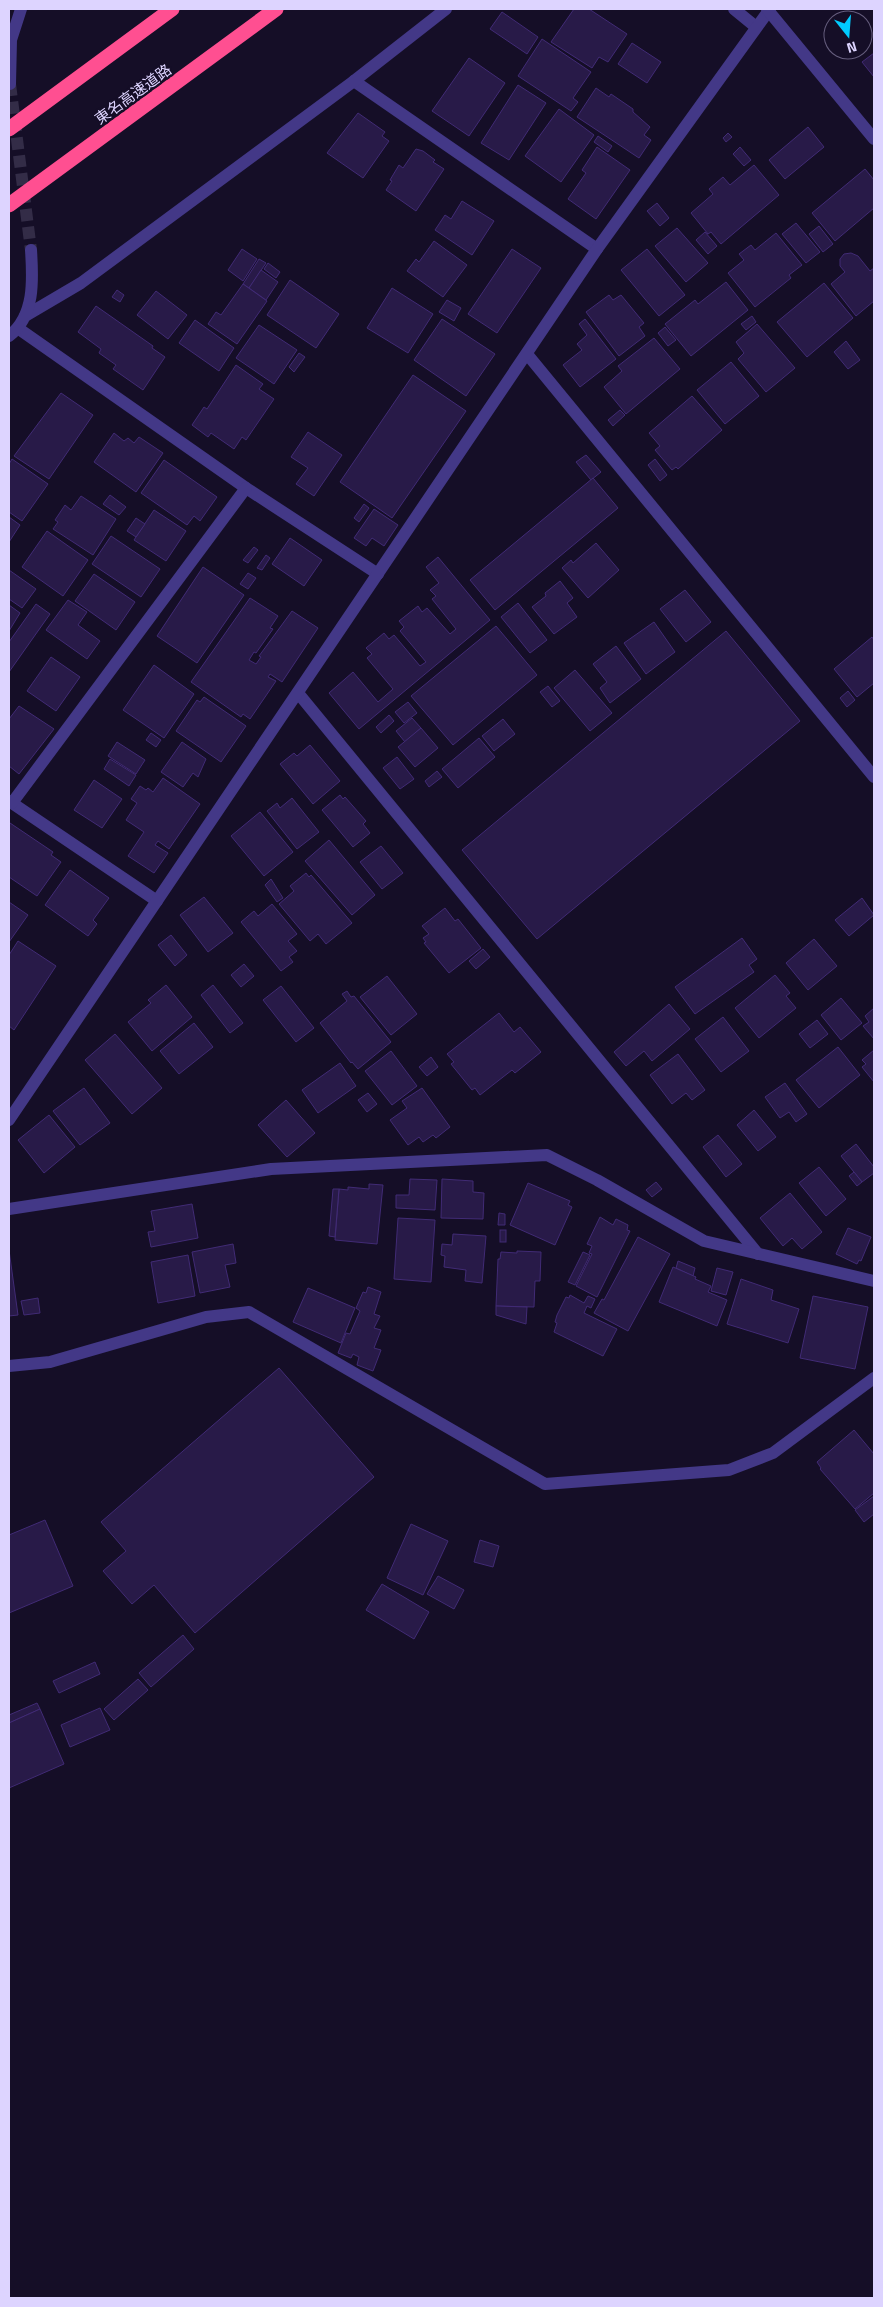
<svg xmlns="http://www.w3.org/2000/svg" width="883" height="2307" font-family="'Titillium Web','Noto Sans JP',sans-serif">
  <rect width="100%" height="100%" fill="#150e27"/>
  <g fill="#281a48" stroke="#412b75">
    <polygon points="574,9 589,9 627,34 608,62 599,57 592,68 551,42"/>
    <polygon points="502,12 538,37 527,54 490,29"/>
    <polygon points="542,39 591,72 573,98 578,102 571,111 518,76"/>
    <polygon points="632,43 661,62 647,83 618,64"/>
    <polygon points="874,53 874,77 862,62"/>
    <polygon points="469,58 505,83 469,136 432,111"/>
    <polygon points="518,85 546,103 509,160 481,143"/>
    <polygon points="596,88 609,97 611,94 633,109 633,112 650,127 644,135 651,140 639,158 577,117"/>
    <polygon points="559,109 594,135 561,182 525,156"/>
    <polygon points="358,113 385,132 382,136 389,141 363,178 327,153"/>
    <polygon points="808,127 824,147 785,179 769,160"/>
    <polygon points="728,133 732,137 726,142 723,138"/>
    <polygon points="598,136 612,146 608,152 594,142"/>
    <polygon points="597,147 630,170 596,219 568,199 586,173 582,170"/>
    <polygon points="740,147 751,160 744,166 733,154"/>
    <polygon points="416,149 423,151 435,160 433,162 444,169 416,211 386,190 392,181 390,180 399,165 403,168"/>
    <polygon points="754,165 779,195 721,244 711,232 708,234 691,213 713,194 709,189 723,177 730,185"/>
    <polygon points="865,169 874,180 874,208 835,241 812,213"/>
    <polygon points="462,201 494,221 472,255 435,230 445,215 451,219"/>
    <polygon points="657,203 669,218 660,226 647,211"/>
    <polygon points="796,223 820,252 806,263 782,234"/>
    <polygon points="819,226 833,244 823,252 809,234"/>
    <polygon points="677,228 708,263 686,282 655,246"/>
    <polygon points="705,232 717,246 708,254 696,240"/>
    <polygon points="776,233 802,265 789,275 791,278 755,307 728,273 744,260 739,254 751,245 755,250"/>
    <polygon points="434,241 467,265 443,297 407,271 416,259 419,262"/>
    <polygon points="242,249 257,259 243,281 228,270"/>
    <polygon points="512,249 541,268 497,333 468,314"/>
    <polygon points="647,249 685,295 659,316 621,270"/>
    <polygon points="851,253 858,256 870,271 874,268 874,301 856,316 831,284 845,272 840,266 840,259 844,254"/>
    <polygon points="259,259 266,263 249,288 243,284"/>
    <polygon points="268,263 280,272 276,278 264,269"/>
    <polygon points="261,270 278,282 266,300 249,288"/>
    <polygon points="290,280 339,314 316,348 267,315"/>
    <polygon points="726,282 748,310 691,356 665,324 695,300 698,304"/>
    <polygon points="824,283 853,318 807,357 777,322"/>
    <polygon points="243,284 267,301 237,344 208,324 216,312 221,315"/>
    <polygon points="392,288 433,314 408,353 367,328"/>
    <polygon points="117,290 124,295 120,302 112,297"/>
    <polygon points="156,291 187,315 168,339 137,315"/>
    <polygon points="609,295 613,300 621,295 644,323 639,327 645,336 619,356 586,312"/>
    <polygon points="447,300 461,308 454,321 439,312"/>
    <polygon points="96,306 153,346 152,348 165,357 143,390 113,369 116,365 99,353 101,349 78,332"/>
    <polygon points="752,316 756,322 746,330 741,324"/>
    <polygon points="442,319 495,354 466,396 414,360"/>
    <polygon points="585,319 616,359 580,387 563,365 582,350 577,344 587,335 579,324"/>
    <polygon points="195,320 234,348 219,371 179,343"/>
    <polygon points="757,324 795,368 766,392 738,359 744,353 736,342"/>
    <polygon points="259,325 297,350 274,384 236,358"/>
    <polygon points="665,327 676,340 668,346 658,333"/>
    <polygon points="654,338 680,369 626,414 604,387 622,371 618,366"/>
    <polygon points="846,341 860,360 848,369 834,352"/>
    <polygon points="299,353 305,357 294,372 289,367"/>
    <polygon points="731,362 759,396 725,424 697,390"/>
    <polygon points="236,365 263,384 259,389 274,399 246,440 242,437 234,449 211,433 208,437 192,425 204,407 207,409"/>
    <polygon points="413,375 466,411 392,518 340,482"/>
    <polygon points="61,393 93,415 49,479 14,456"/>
    <polygon points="692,396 722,430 678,469 676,467 672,470 655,450 660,446 649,433"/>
    <polygon points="620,410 625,415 613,426 608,420"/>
    <polygon points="308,432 342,455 314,496 296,484 308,468 291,457"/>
    <polygon points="114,433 124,441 128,438 134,443 139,437 163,453 136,492 94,462"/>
    <polygon points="586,455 601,472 591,480 576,462"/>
    <polygon points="12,459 48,484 22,521 9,512 9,464"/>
    <polygon points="655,459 667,475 660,481 648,465"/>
    <polygon points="164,460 217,497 200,521 194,516 187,525 141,493"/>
    <polygon points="593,478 618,508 495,610 470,580"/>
    <polygon points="110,495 126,507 119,515 103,504"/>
    <polygon points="81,496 116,519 93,555 53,529 58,522 55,520 65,505 71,510"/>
    <polygon points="364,504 369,508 359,522 354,518"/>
    <polygon points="374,509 398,525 384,546 372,538 366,546 354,538"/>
    <polygon points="154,510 186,531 166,561 134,540"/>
    <polygon points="9,517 20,525 9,542"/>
    <polygon points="136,518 145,524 136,537 127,531"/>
    <polygon points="47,531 88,560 63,596 22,567"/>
    <polygon points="111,536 160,569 141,597 92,564"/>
    <polygon points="290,538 322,560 304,586 272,564"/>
    <polygon points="596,543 619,570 588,598 562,568 571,560 573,563"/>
    <polygon points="254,547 258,550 248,563 243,560"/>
    <polygon points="266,555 270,558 262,570 257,568"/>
    <polygon points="438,557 490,620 359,729 329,693 353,672 378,702 393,689 367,658 372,654 366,648 384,633 389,639 394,635 420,666 426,662 400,631 404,627 399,621 418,606 422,612 427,608 450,634 456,629 432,599 436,596 430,590 439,583 426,567"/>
    <polygon points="203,567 244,595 197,663 157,636"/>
    <polygon points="9,570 36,589 22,608 9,599"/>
    <polygon points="248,573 256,578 248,589 240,584"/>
    <polygon points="94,574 135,602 116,630 75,601"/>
    <polygon points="560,581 573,598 567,603 577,617 554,634 532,607 546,596 545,593"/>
    <polygon points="685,590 711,622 686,642 660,609"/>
    <polygon points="250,598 278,616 270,628 273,629 256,653 254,652 249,660 256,664 261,657 259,656 292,611 318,628 282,682 270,674 268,677 276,681 250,719 243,714 241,717 191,682"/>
    <polygon points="68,600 87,612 78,625 100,641 87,659 46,630"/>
    <polygon points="518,603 547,640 530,653 501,617"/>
    <polygon points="36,604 50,614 9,672 9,642"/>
    <polygon points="9,605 20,613 9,631"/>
    <polygon points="654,622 675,652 646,674 624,643"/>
    <polygon points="496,626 537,675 453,745 411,696"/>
    <polygon points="726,631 800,721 537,939 462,850"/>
    <polygon points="872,637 874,640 874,683 857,697 834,669"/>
    <polygon points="616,646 641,679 610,703 600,688 607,682 593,664"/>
    <polygon points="51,657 80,677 56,711 27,691"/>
    <polygon points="154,665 194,694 164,738 123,710"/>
    <polygon points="575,670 612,713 590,731 554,688"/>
    <polygon points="548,686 560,701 552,707 540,692"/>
    <polygon points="848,691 855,700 847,707 840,698"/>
    <polygon points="204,697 246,726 221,762 176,731 197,700 200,702"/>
    <polygon points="408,702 417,713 404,723 395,712"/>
    <polygon points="19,706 54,729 19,774 9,766 9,719"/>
    <polygon points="389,715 394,721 381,733 376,727"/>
    <polygon points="412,718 421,728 405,742 396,731"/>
    <polygon points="503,719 515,734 494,751 482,736"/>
    <polygon points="421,728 438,748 415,767 398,747"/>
    <polygon points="151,733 161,740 156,747 146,740"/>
    <polygon points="479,738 495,757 458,788 442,769"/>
    <polygon points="117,742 145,760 136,774 108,756"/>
    <polygon points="182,742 206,759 198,777 193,773 183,787 161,772"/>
    <polygon points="310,745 340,781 313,804 280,764 294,753 297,756"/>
    <polygon points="397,757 414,779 400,789 383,768"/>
    <polygon points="110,759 136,775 129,786 104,769"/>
    <polygon points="437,771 442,777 429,787 425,781"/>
    <polygon points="163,778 200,804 169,849 158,841 155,845 168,853 154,873 128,856 144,832 126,820 137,803 131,799 140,786 146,790 148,788 153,792"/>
    <polygon points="94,780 122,799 102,828 74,810"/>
    <polygon points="340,795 343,799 345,797 366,821 363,824 370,833 353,847 322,810"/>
    <polygon points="292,798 319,832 297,849 267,811 277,803 280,808"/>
    <polygon points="260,812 293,852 264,876 231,836"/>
    <polygon points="10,823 53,852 51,855 61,862 37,896 9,877 9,825"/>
    <polygon points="329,840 375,895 352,915 305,861"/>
    <polygon points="381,846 403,873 382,889 360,862"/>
    <polygon points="70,870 109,898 93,920 97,924 88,936 45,905"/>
    <polygon points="306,873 309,877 311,875 352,923 326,944 318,934 310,941 279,904 294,891 290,886"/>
    <polygon points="271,879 283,898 277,902 265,885"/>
    <polygon points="204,897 233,933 208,952 180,915"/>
    <polygon points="862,898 874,915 849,936 835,920"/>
    <polygon points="9,902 28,915 9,942"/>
    <polygon points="272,904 297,934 288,941 297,951 289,957 293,962 281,971 241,922 254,911 258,916"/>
    <polygon points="445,908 455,921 458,919 481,948 449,973 424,943 426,942 423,938 429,934 422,926"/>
    <polygon points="171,935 187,955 175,966 158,945"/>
    <polygon points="742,938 757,959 749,965 754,972 695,1014 675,987"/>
    <polygon points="814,939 837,966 808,990 786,963"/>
    <polygon points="18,941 56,966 14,1030 9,1026 9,955"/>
    <polygon points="483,949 490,957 476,969 469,961"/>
    <polygon points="244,964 254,976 241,987 231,975"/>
    <polygon points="775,975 790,993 786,996 796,1008 759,1038 735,1008"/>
    <polygon points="387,976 417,1014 391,1035 360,997"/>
    <polygon points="166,985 192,1017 152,1051 128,1022 151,1003 148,1000"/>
    <polygon points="213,985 243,1023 230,1033 201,995"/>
    <polygon points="281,986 314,1028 296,1042 263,1000"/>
    <polygon points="347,991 351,997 354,996 391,1042 358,1069 352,1062 351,1063 320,1023 347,1001 342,994"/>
    <polygon points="841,998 862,1023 841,1040 821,1015"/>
    <polygon points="669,1004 690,1029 652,1061 644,1051 626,1066 614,1052"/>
    <polygon points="874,1008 874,1039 863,1026 869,1022 865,1016"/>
    <polygon points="499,1013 514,1032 520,1027 541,1052 515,1073 512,1070 480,1095 475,1088 472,1090 451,1064 454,1062 447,1054"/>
    <polygon points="723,1017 749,1051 721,1072 695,1039"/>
    <polygon points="817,1020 828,1034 810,1048 799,1034"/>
    <polygon points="194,1023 213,1047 179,1074 160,1051"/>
    <polygon points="115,1034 162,1088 132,1114 85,1060"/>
    <polygon points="838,1047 860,1075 819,1108 796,1080"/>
    <polygon points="874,1050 874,1082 862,1067 866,1064 862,1060"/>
    <polygon points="391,1051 417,1086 392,1105 365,1071"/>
    <polygon points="678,1054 705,1090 692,1100 686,1093 672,1104 650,1075"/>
    <polygon points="431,1057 438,1067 427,1076 419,1067"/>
    <polygon points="340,1063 356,1086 318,1113 302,1090"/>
    <polygon points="785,1083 807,1114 796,1122 789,1112 780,1118 765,1097"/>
    <polygon points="84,1088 110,1123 80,1145 53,1111"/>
    <polygon points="422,1088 450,1127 436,1138 433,1135 423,1142 419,1137 408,1145 390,1120 407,1108 402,1101"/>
    <polygon points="368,1093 377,1104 367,1112 358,1100"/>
    <polygon points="286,1100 315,1133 287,1157 258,1125"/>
    <polygon points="754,1110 776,1137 758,1151 737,1125"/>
    <polygon points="49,1115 75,1147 44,1173 18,1140"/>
    <polygon points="718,1135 742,1164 726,1177 703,1147"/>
    <polygon points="856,1144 874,1167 874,1173 862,1182 841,1156"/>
    <polygon points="819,1167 846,1199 826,1216 799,1183"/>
    <polygon points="854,1172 862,1182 857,1186 849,1176"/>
    <polygon points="410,1179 437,1180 435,1210 396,1208 396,1195 409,1195"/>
    <polygon points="442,1179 473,1181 473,1192 484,1193 483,1219 441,1218"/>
    <polygon points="656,1182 662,1189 652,1197 646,1190"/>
    <polygon points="528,1183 570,1201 568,1205 572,1207 555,1245 510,1225"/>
    <polygon points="369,1184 383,1185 377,1244 335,1240 339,1189 348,1190 348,1187 369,1189"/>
    <polygon points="333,1189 339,1189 335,1237 329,1236"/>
    <polygon points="790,1193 822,1232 802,1249 792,1238 783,1246 760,1218"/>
    <polygon points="192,1204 198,1238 151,1247 148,1232 155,1231 151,1211"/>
    <polygon points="499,1213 505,1214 505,1225 498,1225"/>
    <polygon points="600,1217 613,1225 616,1219 628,1225 627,1230 630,1231 597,1297 576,1286 592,1254 589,1253 592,1246 587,1244"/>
    <polygon points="398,1218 435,1220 431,1282 394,1279"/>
    <polygon points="848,1228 871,1237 861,1261 859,1260 857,1264 836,1254"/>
    <rect x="500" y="1230" width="6" height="12"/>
    <polygon points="453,1234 486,1236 482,1283 465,1281 466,1270 444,1267 445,1256 441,1255 442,1244 452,1245"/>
    <polygon points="638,1237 670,1254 628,1331 594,1313 602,1299 604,1300"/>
    <polygon points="233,1244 236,1263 225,1265 230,1287 200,1293 192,1252"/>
    <polygon points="9,1250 18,1315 9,1316"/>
    <polygon points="517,1251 541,1252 540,1281 535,1281 534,1307 496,1306 498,1259 500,1259 501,1252 517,1253"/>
    <polygon points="583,1252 590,1255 575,1285 568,1282"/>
    <polygon points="188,1255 195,1296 158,1303 151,1262"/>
    <polygon points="678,1261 695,1268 693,1276 676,1268"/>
    <polygon points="673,1267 696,1277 695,1279 711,1286 708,1292 727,1300 717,1326 659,1302"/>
    <polygon points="717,1268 733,1272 726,1295 711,1291"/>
    <polygon points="741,1279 773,1290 771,1300 799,1309 788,1343 727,1324"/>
    <polygon points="368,1287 381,1292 374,1314 380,1316 374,1328 381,1330 374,1348 381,1350 373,1371 357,1365 359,1357 353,1354 351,1358 338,1353 346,1333 350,1334 360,1311 356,1308 363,1292 366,1293"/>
    <polygon points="308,1288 355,1308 341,1343 293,1322"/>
    <polygon points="570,1295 584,1303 588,1296 595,1299 591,1308 587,1306 584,1313 617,1329 603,1356 554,1332 557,1323 555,1322 557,1315 566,1297 569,1298"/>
    <polygon points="813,1296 868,1307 855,1369 800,1358"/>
    <polygon points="38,1298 40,1313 24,1315 21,1301"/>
    <polygon points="496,1306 527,1307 526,1324 496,1315"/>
    <polygon points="279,1368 374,1477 195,1633 154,1585 132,1604 103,1571 126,1551 101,1522"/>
    <polygon points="854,1430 874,1454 874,1493 855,1509 820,1469 821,1468 817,1462"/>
    <polygon points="874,1496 874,1514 864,1522 855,1510"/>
    <polygon points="45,1520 73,1586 9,1613 9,1535"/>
    <polygon points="411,1524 448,1541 423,1595 387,1578"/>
    <polygon points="480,1540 499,1546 493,1567 474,1562"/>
    <polygon points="438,1576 464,1590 454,1609 427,1594"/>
    <polygon points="382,1584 429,1612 414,1639 366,1610"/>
    <polygon points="183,1635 194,1649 151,1687 139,1673"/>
    <polygon points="95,1662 100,1674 59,1693 53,1681"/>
    <polygon points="138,1679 148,1690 114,1720 104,1709"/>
    <polygon points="37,1703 40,1709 9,1723 9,1715"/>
    <polygon points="100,1708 110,1730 70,1747 61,1725"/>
    <polygon points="40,1709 64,1764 9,1788 9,1723"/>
  </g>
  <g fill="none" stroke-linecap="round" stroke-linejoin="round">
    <polyline stroke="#332c47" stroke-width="12" stroke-dasharray="12 6" stroke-linecap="butt" points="10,84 31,250"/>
    <g stroke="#433887" stroke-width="12">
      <polyline points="734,9 756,27"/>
      <polyline points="354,81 597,249"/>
      <polyline points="25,316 81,283 354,81 446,9"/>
      <polyline points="19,329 246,488 378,574"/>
      <polyline points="527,354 874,777"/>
      <polyline points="298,693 758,1254"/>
      <polyline points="9,801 157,901"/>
      <polyline points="12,803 246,488"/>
      <polyline points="9,1120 597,249 770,9"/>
      <polyline points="9,1209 271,1169 547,1155 597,1180 704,1241 874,1281"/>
      <polyline points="9,1366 50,1362 206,1317 249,1312 545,1484 729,1470 773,1453 874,1378"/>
    </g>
    <g stroke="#433887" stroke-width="12">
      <polyline points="767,9 874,139"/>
      <polyline points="10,84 11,40 21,9"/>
      <path d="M 9,336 C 35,316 33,280 31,250"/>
    </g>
    <g stroke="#ff4f91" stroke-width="15">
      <polyline points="9,129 172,9"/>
      <polyline points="9,205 276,9"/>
    </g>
  </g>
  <g text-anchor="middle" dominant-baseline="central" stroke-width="4.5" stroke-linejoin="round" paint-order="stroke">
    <g font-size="15" fill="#ddd4ff" stroke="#150e27">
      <text transform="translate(133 94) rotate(-36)">東名高速道路</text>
    </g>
  </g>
  <rect width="883" height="2307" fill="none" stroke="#ddd4ff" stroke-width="20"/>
  <g transform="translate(848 35) rotate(163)"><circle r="24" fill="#150e27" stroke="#655d7d"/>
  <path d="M0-4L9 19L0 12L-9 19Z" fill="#00cbff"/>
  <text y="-8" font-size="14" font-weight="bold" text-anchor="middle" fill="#ddd4ff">N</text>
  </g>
</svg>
